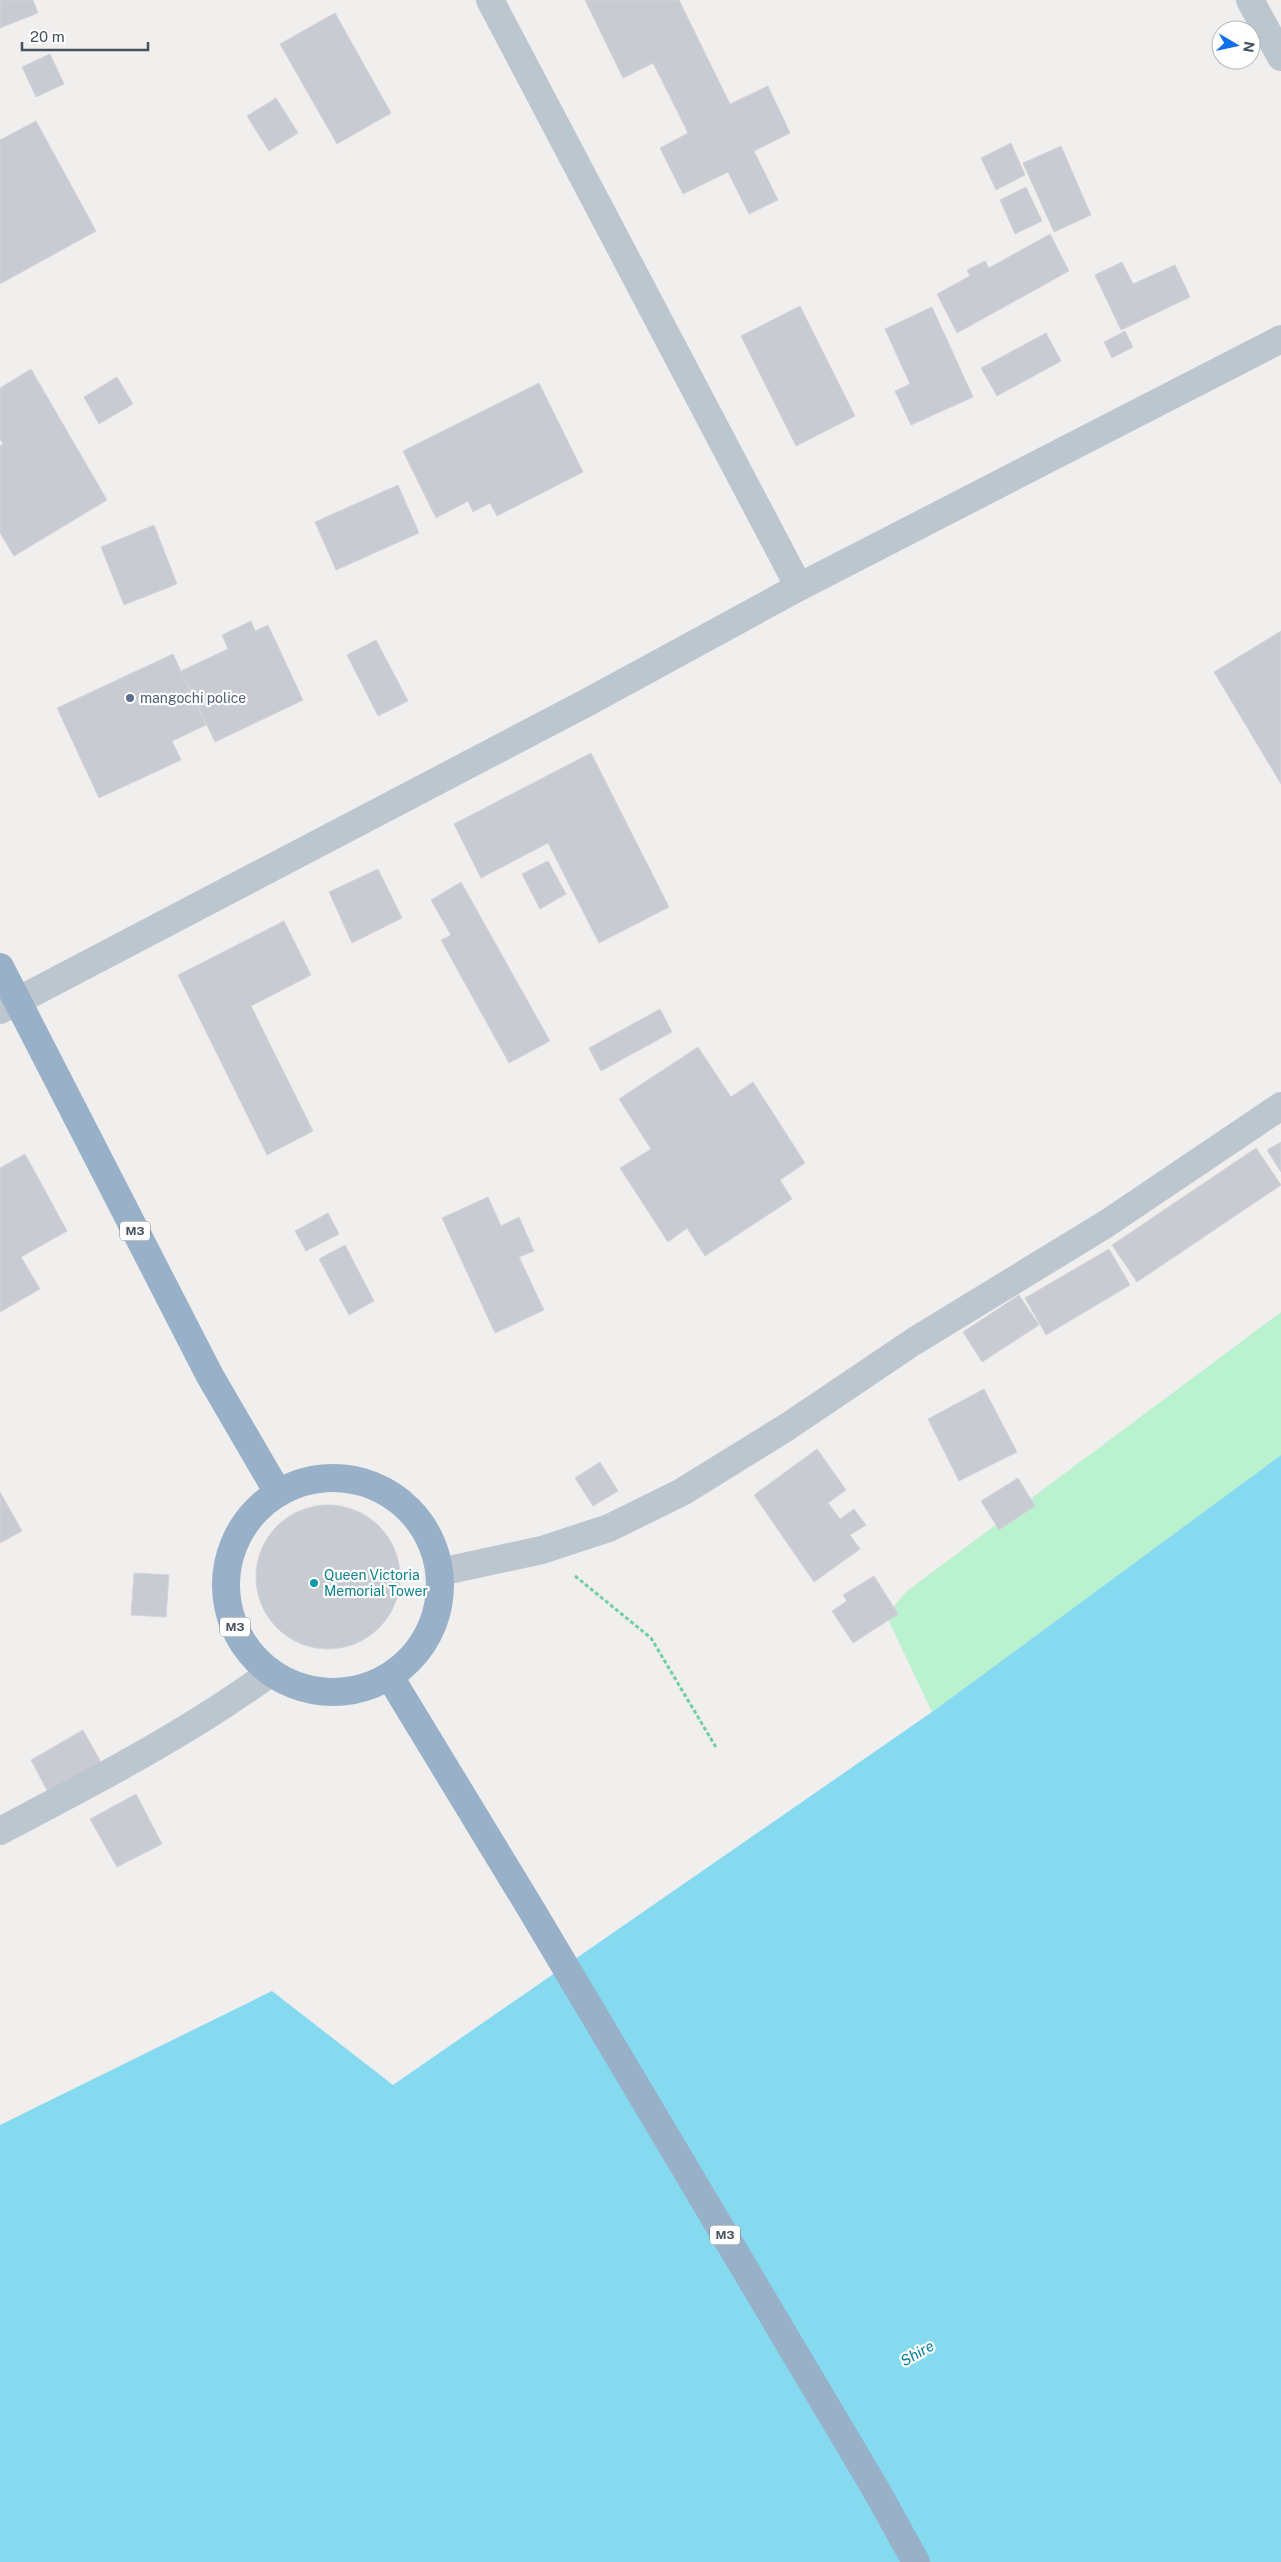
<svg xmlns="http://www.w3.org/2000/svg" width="1281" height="2562" font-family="'Public Sans',sans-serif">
  <rect width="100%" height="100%" fill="#f1eeee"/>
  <polygon fill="#baf1cf" points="1281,1312 1281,1455 932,1712 886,1615 907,1591"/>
  <polygon fill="#85daf0" points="1281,1455 1281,2562 0,2562 0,2125 272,1991 393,2085 932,1712"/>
  <g fill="#c8cbd1" stroke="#d2d4da">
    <polygon points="0,0 33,0 38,13 0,28"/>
    <polygon points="585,0 679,0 730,104 768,86 790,133 754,151 778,200 749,214 728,172 683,194 660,148 688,133 653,63 623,78"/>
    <polygon points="335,13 391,113 337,144 280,44"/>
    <polygon points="50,54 64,84 36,97 22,67"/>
    <polygon points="276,98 298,133 269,151 247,116"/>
    <polygon points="36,121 96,231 0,284 0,140"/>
    <polygon points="1011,143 1025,175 996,190 981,158"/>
    <polygon points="1061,146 1091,215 1054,232 1023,163"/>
    <polygon points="1026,187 1042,221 1015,234 1000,200"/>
    <polygon points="1050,234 1069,271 957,333 937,294 970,276 967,270 985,261 989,268"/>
    <polygon points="1122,262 1133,284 1175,265 1190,297 1121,330 1095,275"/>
    <polygon points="800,306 855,416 796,446 741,336"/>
    <polygon points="932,307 973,397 911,425 895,391 910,384 885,329"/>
    <polygon points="1125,331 1133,347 1112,358 1104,342"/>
    <polygon points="1046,333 1061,361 997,396 981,368"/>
    <polygon points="31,369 107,500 14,556 0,533 0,446 3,444 0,439 0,388"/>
    <polygon points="117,377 133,404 99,424 84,397"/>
    <polygon points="539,383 583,472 497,516 490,503 473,512 468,501 436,518 403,451"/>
    <polygon points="398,485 419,533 336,570 315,522"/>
    <polygon points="154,525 177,584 124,605 101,547"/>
    <polygon points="251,621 255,631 268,625 303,700 215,742 181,671 228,649 222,635"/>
    <polygon points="1281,631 1281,784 1214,672"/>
    <polygon points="376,640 408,701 378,716 347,655"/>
    <polygon points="173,654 206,725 172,741 181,760 99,798 57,708"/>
    <polygon points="591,753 669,907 599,943 548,843 481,878 454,824"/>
    <polygon points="548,861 566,894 540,909 522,874"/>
    <polygon points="378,869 402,918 352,943 329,892"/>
    <polygon points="461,882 550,1041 509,1063 441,940 451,935 431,900"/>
    <polygon points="284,921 311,975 251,1006 313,1131 267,1155 178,975"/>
    <polygon points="660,1009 672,1032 601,1071 589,1048"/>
    <polygon points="698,1047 731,1097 753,1082 805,1163 780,1180 792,1199 705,1256 687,1228 668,1242 620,1168 651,1149 619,1099"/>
    <polygon points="1281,1142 1281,1172 1267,1150"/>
    <polygon points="1256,1148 1281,1185 1137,1282 1112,1245"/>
    <polygon points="25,1154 67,1231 21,1257 40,1289 0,1312 0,1168"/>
    <polygon points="488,1197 501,1226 519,1217 534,1251 519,1257 544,1310 495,1333 442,1218"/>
    <polygon points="328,1213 339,1234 306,1251 295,1231"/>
    <polygon points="345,1245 374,1301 349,1315 319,1259"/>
    <polygon points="1109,1249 1130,1285 1046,1335 1025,1298"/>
    <polygon points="1019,1295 1039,1325 982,1362 963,1332"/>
    <polygon points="984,1389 1017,1452 959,1481 928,1419"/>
    <polygon points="817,1449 846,1490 828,1503 840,1519 854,1509 866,1525 850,1535 860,1549 814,1582 754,1495"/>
    <polygon points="600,1462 618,1491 593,1506 575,1478"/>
    <polygon points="1018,1478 1035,1506 999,1530 981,1501"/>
    <polygon points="0,1492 22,1531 0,1543"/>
    <circle cx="328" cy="1577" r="72"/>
    <polygon points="134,1573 169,1575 166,1617 131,1615"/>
    <polygon points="874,1576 898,1614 853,1643 832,1611 847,1601 843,1595"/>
    <polygon points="83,1730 102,1764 49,1794 31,1760"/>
    <polygon points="136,1794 162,1844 117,1867 90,1819"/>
  </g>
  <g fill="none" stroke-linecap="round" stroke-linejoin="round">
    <polyline stroke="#71d0a1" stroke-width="3" stroke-dasharray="4 2.5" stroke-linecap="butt" points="575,1576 651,1638 717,1749"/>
    <g stroke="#bcc6ce" stroke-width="28">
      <polyline points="490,0 799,587"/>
      <polyline points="1250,0 1281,57"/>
      <polyline points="0,1010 588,702 799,587 1281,339"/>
      <polyline points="440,1572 542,1550 609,1528 682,1492 787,1427 913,1342 1106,1224 1281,1106"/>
      <path d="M 0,1831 C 93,1782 185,1735 270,1673"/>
    </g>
    <g stroke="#98b0c8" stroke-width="28">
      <polyline points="0,967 210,1376 277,1491"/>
      <circle cx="333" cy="1585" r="107"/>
      <polyline points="390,1677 531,1909 875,2488 916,2562"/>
    </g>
  </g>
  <circle fill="#5c6f8a" stroke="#fff" stroke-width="2" cx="130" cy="698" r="5"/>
  <circle fill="#0f9aa8" stroke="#fff" stroke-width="2" cx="314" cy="1583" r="5"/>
  <g text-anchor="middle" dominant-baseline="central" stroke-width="4.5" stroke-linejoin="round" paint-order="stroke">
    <g fill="#fff" stroke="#7e868e" stroke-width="1">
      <rect x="120" y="1221.5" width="30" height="19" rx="4"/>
      <rect x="220" y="1617.5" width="30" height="19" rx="4"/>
      <rect x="710" y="2225.5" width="30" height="19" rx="4"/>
    </g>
    <g font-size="12" font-weight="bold" fill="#46525d">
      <text x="135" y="1231">M3</text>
      <text x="235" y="1627">M3</text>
      <text x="725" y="2235">M3</text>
    </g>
    <g font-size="14" fill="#4e5e75" stroke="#fff" text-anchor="start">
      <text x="140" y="698">mangochi police</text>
    </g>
    <g font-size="14" fill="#0d838f" stroke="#fff" text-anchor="start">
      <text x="324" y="1575">Queen Victoria<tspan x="324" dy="16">Memorial Tower</tspan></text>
    </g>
    <g font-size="15" font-style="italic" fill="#0781a0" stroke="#fff">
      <text transform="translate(917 2353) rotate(-30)">Shire</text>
    </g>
  </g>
  <g transform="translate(1236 45) rotate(99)"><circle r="24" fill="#ffffff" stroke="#b5babe"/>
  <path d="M0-4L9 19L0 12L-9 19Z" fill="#1170e9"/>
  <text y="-8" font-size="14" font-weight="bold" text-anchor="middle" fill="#46525d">N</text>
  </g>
  <path d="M22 42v8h126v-8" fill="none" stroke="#46525d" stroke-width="2.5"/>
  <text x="30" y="42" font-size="15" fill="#46525d" stroke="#ffffff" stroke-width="4" paint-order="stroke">20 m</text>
</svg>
